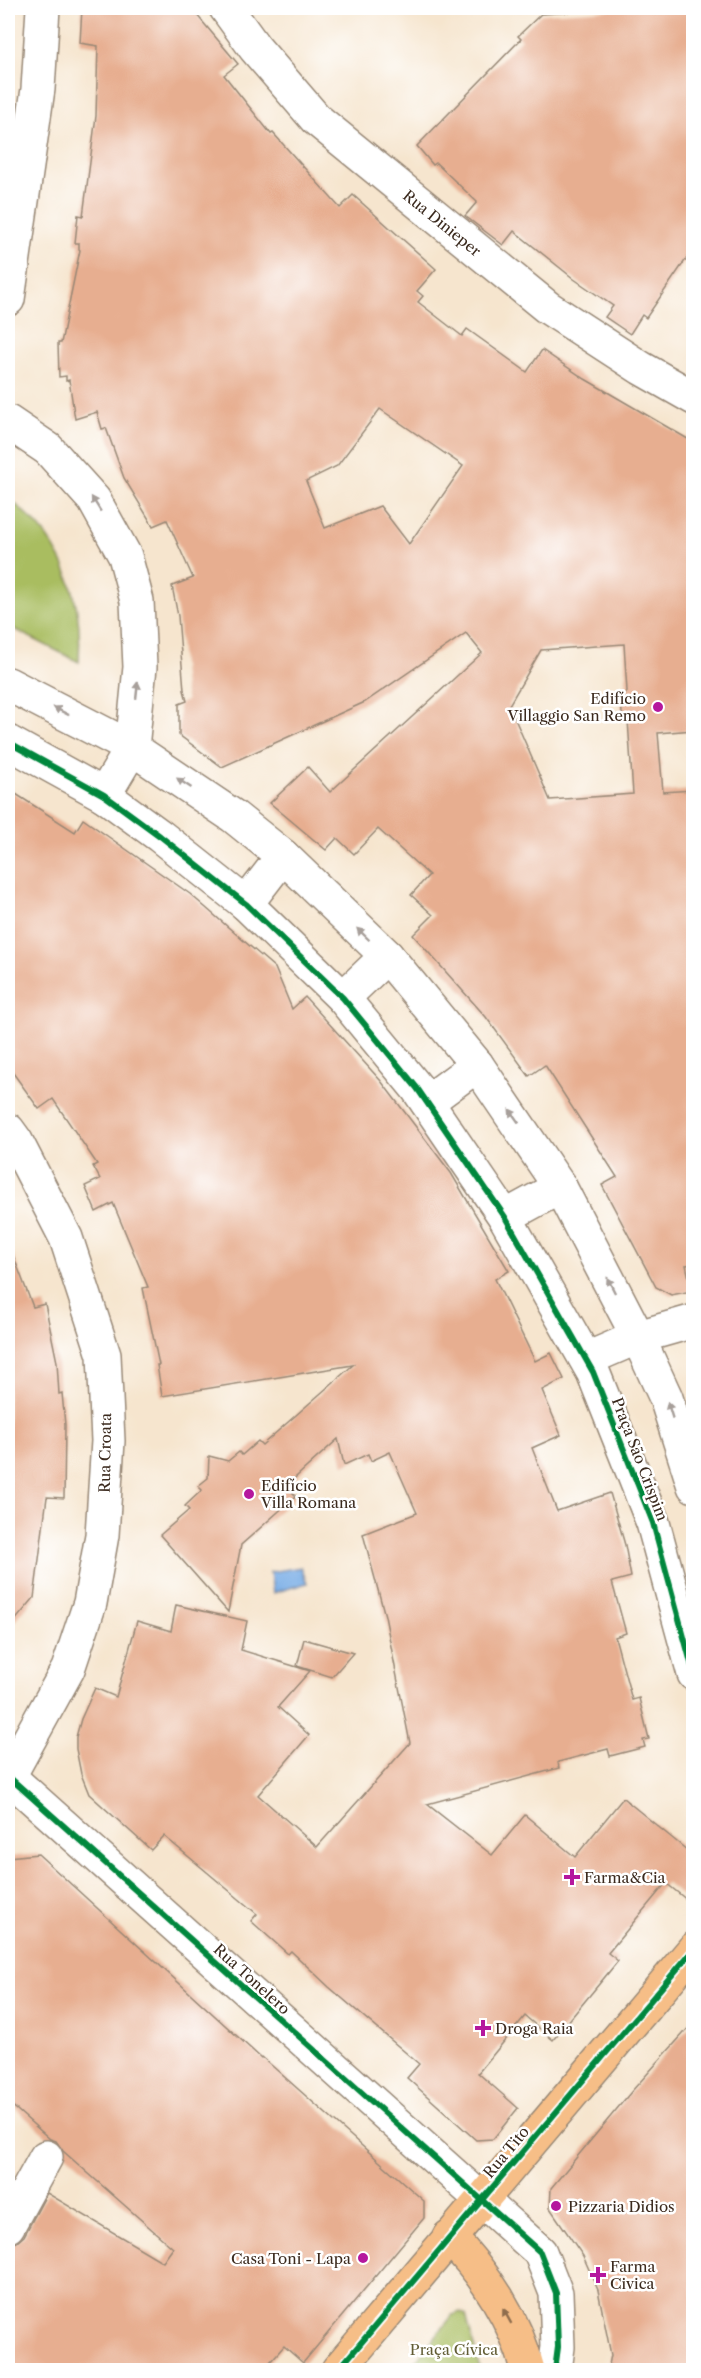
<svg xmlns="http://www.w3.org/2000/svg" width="701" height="2378" font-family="'Libre Caslon Text',serif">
  <rect width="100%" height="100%" fill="#fff"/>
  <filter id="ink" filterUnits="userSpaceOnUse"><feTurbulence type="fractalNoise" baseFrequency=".0167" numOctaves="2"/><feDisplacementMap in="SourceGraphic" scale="12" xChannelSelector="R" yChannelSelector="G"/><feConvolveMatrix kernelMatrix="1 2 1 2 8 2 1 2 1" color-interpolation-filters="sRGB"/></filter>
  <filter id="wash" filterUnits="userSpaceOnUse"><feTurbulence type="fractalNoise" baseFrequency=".008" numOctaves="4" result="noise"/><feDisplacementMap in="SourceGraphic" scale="24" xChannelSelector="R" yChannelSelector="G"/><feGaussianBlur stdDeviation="1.35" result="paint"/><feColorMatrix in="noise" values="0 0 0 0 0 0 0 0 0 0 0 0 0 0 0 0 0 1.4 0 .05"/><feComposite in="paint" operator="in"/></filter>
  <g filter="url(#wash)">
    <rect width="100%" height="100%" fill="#f6e5ce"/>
    <g fill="#a9bd61" stroke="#727440" stroke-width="1.5">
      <path d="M 8,497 C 20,509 34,520 44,533 C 73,570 82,616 79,662 L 8,626 Z"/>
      <polygon points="460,2312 466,2315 480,2370 408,2370 453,2315"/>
    </g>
    <polygon fill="#79ade6" stroke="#5a6c82" stroke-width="1.5" points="301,1567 307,1583 273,1593 270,1572"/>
    <g id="blocks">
      <g fill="#e7ae90" fill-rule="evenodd">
        <path d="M 82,8 L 191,8 L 238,64 L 224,75 L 271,134 L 273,133 L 340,208 L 353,195 L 436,269 L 417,291 L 423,296 L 418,302 L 462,336 L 467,329 L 527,372 L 542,350 L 585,379 L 693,442 L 693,730 L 658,733 L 663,792 L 693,790 L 693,1264 L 686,1265 L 692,1291 L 671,1295 L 656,1287 L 602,1185 L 617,1177 L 545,1065 L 529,1076 L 486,1017 L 413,935 L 433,915 L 411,895 L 429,875 L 378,829 L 354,854 L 337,838 L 326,850 L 270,803 L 308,767 L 330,792 L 482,653 L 466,633 L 365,702 L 222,767 L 179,735 L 179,704 L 187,701 L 184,690 L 178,616 L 172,586 L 193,578 L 167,520 L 153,526 L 124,478 L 106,428 L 102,429 L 97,412 L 75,419 L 69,380 L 66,381 L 66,376 L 59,377 L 58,343 L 61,343 L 80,250 L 79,249 L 79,243 L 75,243 L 78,215 L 83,216 L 96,116 L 98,46 L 80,43 ZM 380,409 L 463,466 L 409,544 L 380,506 L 325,528 L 306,481 L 337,466 ZM 624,644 L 627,691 L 621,701 L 622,714 L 628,720 L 633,794 L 550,800 L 509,705 L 541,650 Z"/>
        <polygon points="642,8 693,8 693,249 646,318 642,315 630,334 605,317 613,306 574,279 514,231 503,245 465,216 477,202 436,163 433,165 417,146 521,39 518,36 541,14"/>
        <polygon points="8,789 75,832 83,819 190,894 275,968 292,1009 305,997 381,1081 451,1173 509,1271 495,1279 535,1361 551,1353 564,1379 542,1390 561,1435 532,1448 557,1511 610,1493 625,1545 631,1577 612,1582 626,1633 615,1637 632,1700 639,1698 649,1739 643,1740 645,1747 610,1756 608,1749 558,1762 559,1768 427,1804 492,1855 525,1815 575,1857 623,1798 693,1855 693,1905 666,1883 608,1953 618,1961 553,2040 525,2016 478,2073 518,2108 493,2139 476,2140 407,2078 419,2064 329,1987 291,1951 288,1954 251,1921 257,1914 164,1836 151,1850 89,1794 81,1774 76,1749 76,1737 81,1719 95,1688 116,1697 137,1621 171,1631 176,1605 247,1621 241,1650 310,1671 278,1707 309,1735 258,1795 317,1847 410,1743 385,1616 363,1534 417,1513 390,1452 371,1461 368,1454 344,1465 338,1439 286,1486 296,1496 241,1545 228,1612 160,1535 189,1510 185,1506 202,1490 198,1486 208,1478 209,1456 228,1461 239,1452 242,1455 258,1441 262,1445 353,1365 162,1396 157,1365 159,1365 143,1288 148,1287 113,1203 96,1212 85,1186 100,1179 93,1166 97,1164 53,1099 39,1109 8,1066"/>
        <polygon points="10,1247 33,1307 45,1304 57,1362 59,1394 62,1393 65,1425 64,1498 47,1497 34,1598 8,1629 8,1248"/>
        <polygon points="304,1639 353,1653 332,1677 297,1666"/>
        <polygon points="38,1854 261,2058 262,2057 424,2201 424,2218 303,2363 284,2346 263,2370 8,2370 8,2245 17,2242 24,2236 47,2193 163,2262 173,2248 63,2151 56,2141 50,2139 8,2102 8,1857"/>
        <polygon points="693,2023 693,2370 608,2370 611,2355 598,2290 583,2256 550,2208 551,2188 631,2092"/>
      </g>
    </g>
  </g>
  <g filter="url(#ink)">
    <use href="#blocks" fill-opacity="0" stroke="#988876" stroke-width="1.5"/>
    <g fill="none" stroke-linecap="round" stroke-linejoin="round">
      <defs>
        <g id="minor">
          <polyline points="226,8 255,48 316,119 547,307 641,368 694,398"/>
          <polyline points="8,299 38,89 43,8"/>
          <polyline points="8,422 48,449 94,500 125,556 137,601 140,667 132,748 104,795"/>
          <polyline points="8,684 132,748 233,816 283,856 387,956 477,1065 560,1187 638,1337 666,1398 694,1486"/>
          <polyline points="8,742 104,795 160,836 246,904 343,998 417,1088 505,1217 593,1372 653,1523 694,1674"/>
          <polyline points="246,904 283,856"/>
          <polyline points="343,998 387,956"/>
          <polyline points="427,1102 477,1065"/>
          <polyline points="8,1130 16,1141 66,1238 104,1355 108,1441 102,1535 90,1603 68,1669 8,1778"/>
          <polyline points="505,1217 560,1187"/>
          <polyline points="587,1359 638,1337 694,1321"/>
          <polyline points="8,1776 540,2252 556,2293 558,2347 555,2370"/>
          <polyline points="8,2226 46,2157"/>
        </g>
        <g id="major">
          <path d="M 449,2237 C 485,2273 516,2321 528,2370"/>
          <polyline points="338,2370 694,1949"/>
        </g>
      </defs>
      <use href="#minor" stroke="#988876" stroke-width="36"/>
      <use href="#major" stroke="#988876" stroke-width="36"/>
      <use href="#minor" stroke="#fff" stroke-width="33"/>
      <use href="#major" stroke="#f6be87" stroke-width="33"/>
      <defs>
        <g id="cycleway">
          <polyline points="8,742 104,795 160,836 246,904 343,998 417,1088 505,1217 593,1372 653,1523 694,1674"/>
          <polyline points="8,1776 540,2252 556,2293 558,2347 555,2370"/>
          <polyline points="338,2370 694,1949"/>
        </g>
      </defs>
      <use href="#cycleway" stroke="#fff" stroke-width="10"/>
      <use href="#cycleway" stroke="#00873e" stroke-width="6"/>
    </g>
    <defs><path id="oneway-solid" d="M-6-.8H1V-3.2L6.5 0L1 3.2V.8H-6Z" transform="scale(1.5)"/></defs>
    <g fill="#a79f9a">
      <use href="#oneway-solid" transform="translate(96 504) rotate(-122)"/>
      <use href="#oneway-solid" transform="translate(137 690) rotate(-84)"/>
      <use href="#oneway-solid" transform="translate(61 711) rotate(-153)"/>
      <use href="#oneway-solid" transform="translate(184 783) rotate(-146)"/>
      <use href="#oneway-solid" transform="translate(363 934) rotate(-136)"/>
      <use href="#oneway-solid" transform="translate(514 1116) rotate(-125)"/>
      <use href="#oneway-solid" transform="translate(611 1285) rotate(-117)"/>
      <use href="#oneway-solid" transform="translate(670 1410) rotate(-107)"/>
    </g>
    <use fill="#8f6d4d" href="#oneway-solid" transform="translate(507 2316) rotate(-119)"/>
  </g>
  <g fill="#b5179e" stroke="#fff" stroke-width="2">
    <circle cx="658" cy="707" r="6"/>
    <circle cx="249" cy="1494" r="6"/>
    <path d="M569 1868h6v6h6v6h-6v6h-6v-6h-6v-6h6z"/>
    <path d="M480 2019h6v6h6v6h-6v6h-6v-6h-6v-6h6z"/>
    <circle cx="556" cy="2206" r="6"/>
    <circle cx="363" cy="2258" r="6"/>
    <path d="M595 2266h6v6h6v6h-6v6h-6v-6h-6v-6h6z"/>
  </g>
  <g text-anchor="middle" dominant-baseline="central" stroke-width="5" stroke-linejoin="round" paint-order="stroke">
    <g font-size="15" fill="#3b2a1e" stroke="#fff">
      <text transform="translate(442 223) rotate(39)">Rua Dinieper</text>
      <text transform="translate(105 1453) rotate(-89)">Rua Croata</text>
      <text transform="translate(640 1459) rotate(69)">Praça São Crispim</text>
      <text transform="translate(252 1979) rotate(42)">Rua Tonelero</text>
      <text transform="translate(506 2152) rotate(-50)">Rua Tito</text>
    </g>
    <g font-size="15" fill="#3b2a1e" stroke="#fff" text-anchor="start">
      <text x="646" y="698" text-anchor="end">Edifício<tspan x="646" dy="17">Villaggio San Remo</tspan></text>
      <text x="261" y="1485">Edifício<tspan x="261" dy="17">Villa Romana</tspan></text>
      <text x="584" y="1877">Farma&amp;Cia</text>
      <text x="495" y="2028">Droga Raia</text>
      <text x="568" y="2206">Pizzaria Didios</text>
      <text x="351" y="2258" text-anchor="end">Casa Toni - Lapa</text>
      <text x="610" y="2266">Farma<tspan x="610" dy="17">Civica</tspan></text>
    </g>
    <g font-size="15" fill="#625d35" stroke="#fff">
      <text x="454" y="2349">Praça Cívica</text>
    </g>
  </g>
  <rect width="701" height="2378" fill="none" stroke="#fff" stroke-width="30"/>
</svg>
